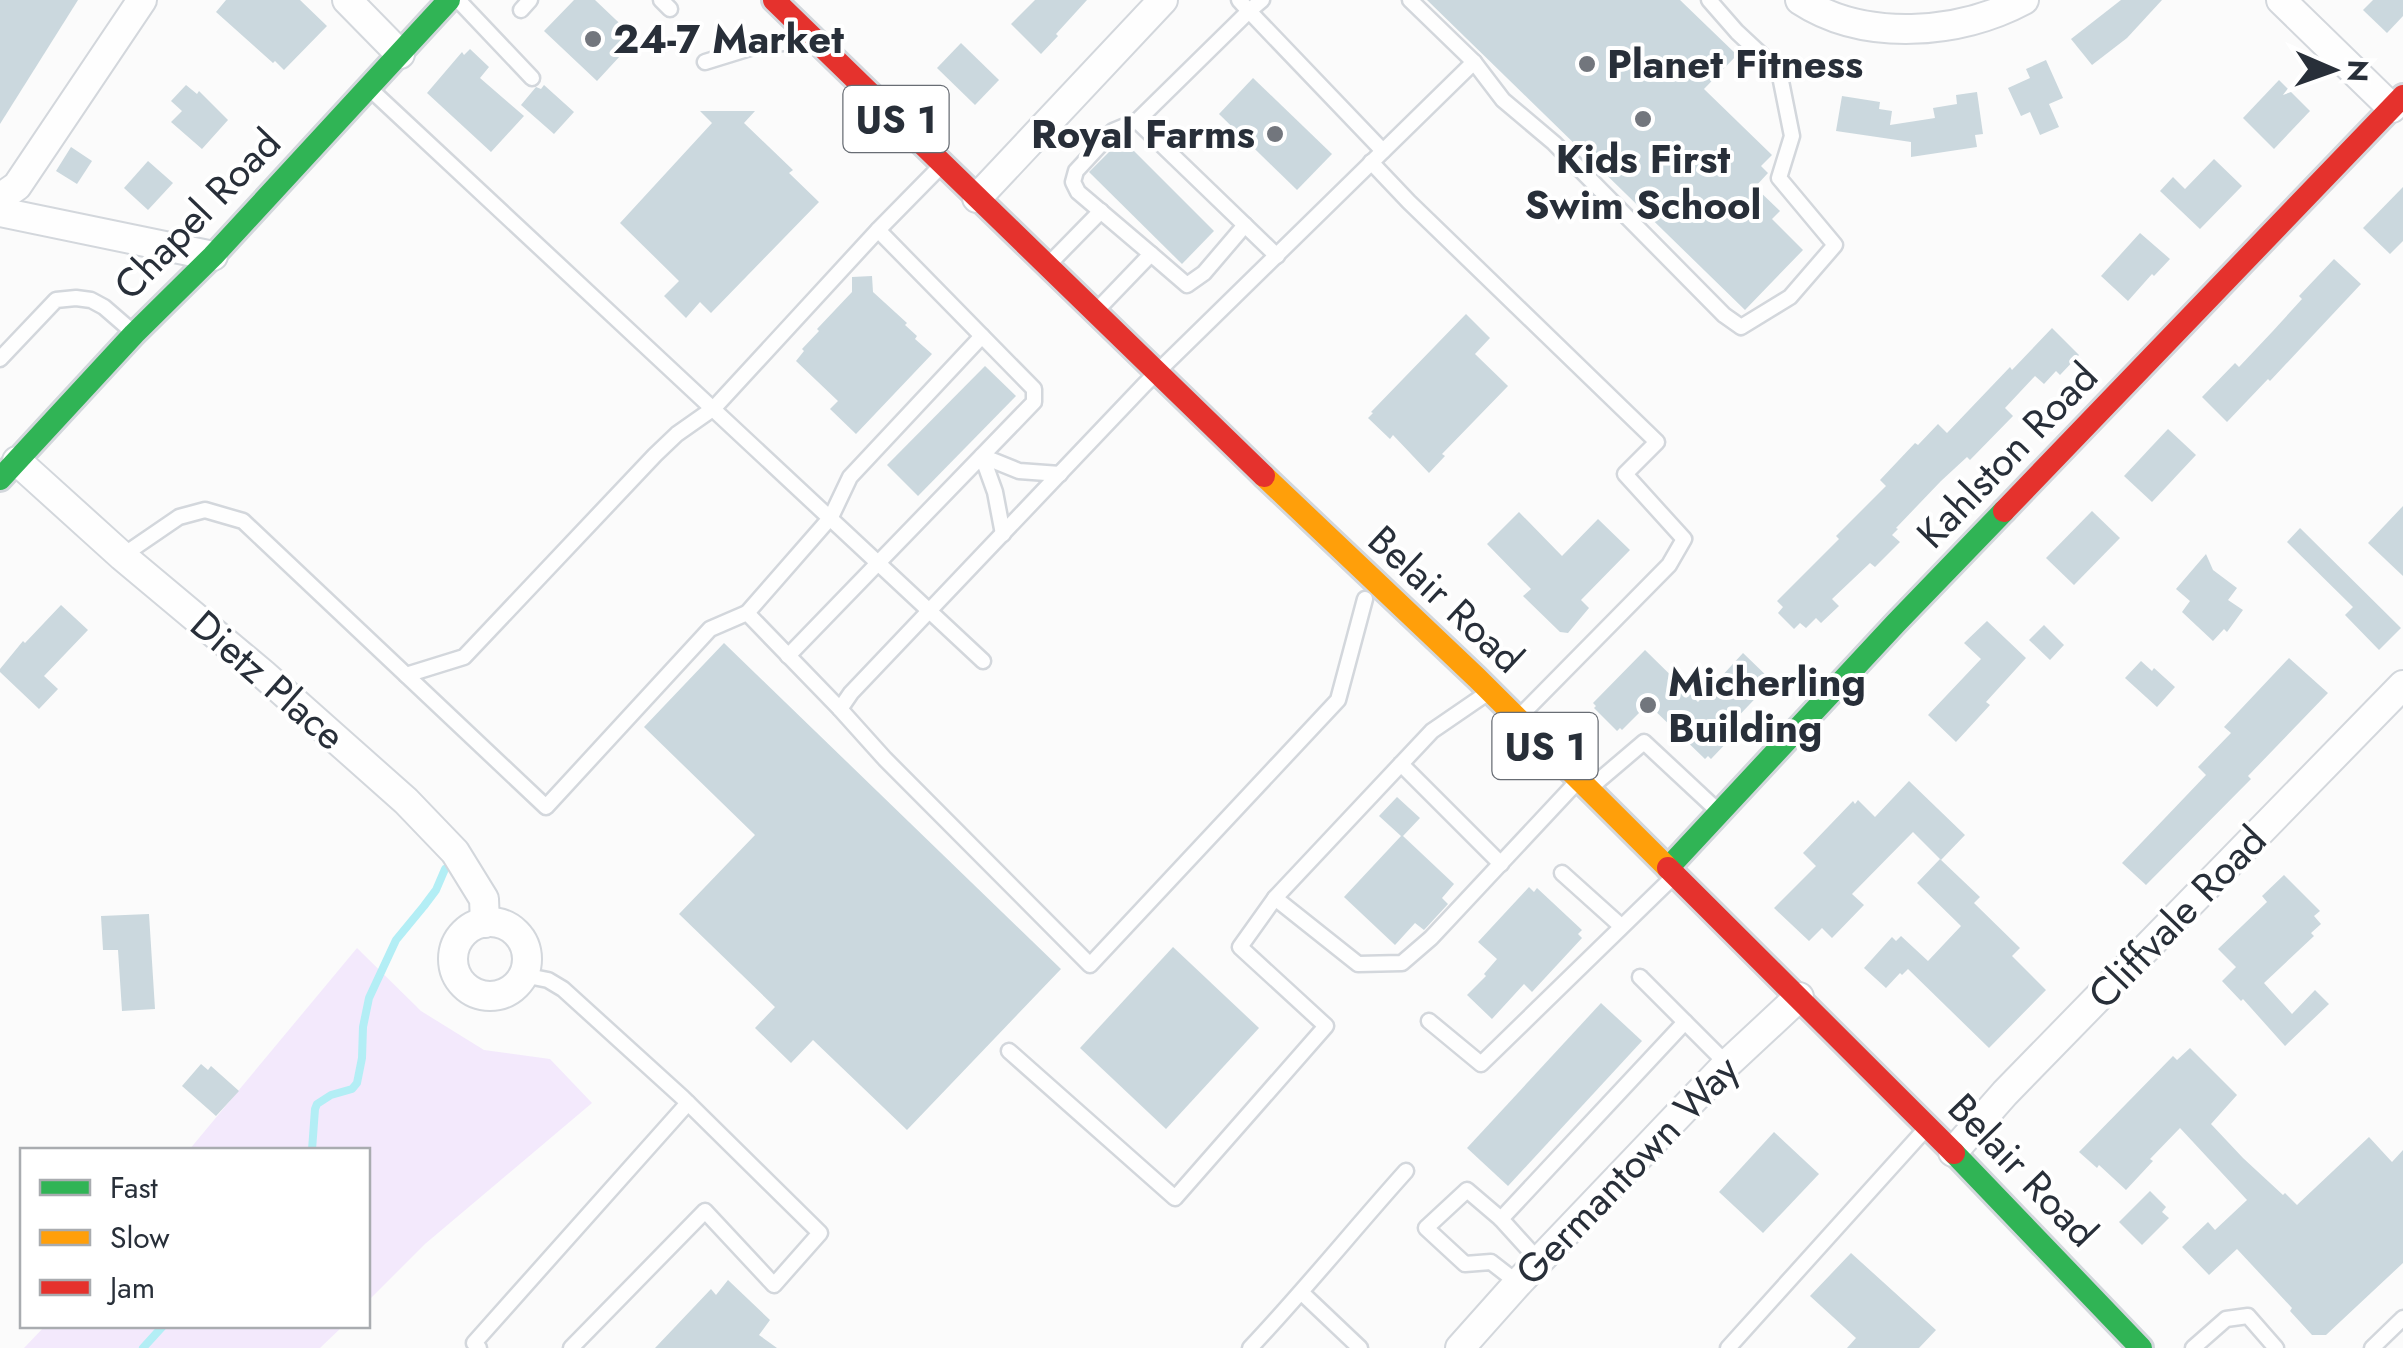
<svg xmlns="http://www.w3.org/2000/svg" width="2403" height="1348" font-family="Jost,sans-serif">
  <rect width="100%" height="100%" fill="#fbfbfb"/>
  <g fill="#f3e9fc">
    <polygon points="357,948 421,1011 484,1050 550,1059 592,1103 425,1244 368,1301 368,1150 189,1150"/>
    <polygon points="45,1326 343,1326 320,1348 24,1348"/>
  </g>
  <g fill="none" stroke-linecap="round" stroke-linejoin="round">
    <g stroke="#b3eef5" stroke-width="8">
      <polyline points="312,1150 315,1109 317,1104 331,1095 352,1089 357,1083 362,1058 363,1027 369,998 396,940 424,906 436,890 445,869"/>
      <polyline points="143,1348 163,1326"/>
    </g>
  </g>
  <g fill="#cbd8de">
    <polygon points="0,0 78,0 0,124"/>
    <polygon points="226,0 300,0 327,26 284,70 275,61 273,63 216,12"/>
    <polygon points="574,0 595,0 634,37 630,41 632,43 597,81 544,31"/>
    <polygon points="1035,0 1087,0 1056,34 1058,36 1041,54 1011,24"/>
    <polygon points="1427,0 1680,0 1737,55 1704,89 1772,155 1761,166 1768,173 1755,187 1780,211 1772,219 1803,250 1745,310"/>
    <polygon points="2121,0 2162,0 2127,38 2092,65 2071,39"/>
    <polygon points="2373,0 2403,0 2403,16 2387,33 2363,10"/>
    <polygon points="961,43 999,80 975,105 937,68"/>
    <polygon points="470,49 489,67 480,78 524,116 491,152 427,93 462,52 464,55"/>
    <polygon points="2046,60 2063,98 2049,104 2059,127 2040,135 2030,112 2021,116 2008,88 2030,78 2026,69"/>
    <polygon points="1253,78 1332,154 1297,190 1219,114"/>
    <polygon points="2279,80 2310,111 2274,149 2243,118"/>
    <polygon points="186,85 197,94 199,91 228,120 202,149 171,122 182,111 171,101"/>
    <polygon points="544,85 574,112 554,134 521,105 536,87 541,89"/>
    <polygon points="1977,92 1983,134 1975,135 1977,147 1911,157 1911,142 1836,131 1842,96 1880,102 1879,109 1892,111 1890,125 1935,118 1933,108 1957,104 1956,95"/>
    <polygon points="700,111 755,111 744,123 793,170 789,173 819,202 711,313 700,302 686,318 664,296 679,281 620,223 712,123"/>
    <polygon points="1122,139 1214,231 1182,264 1089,172"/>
    <polygon points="71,147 92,161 77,184 56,171"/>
    <polygon points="2214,159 2242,186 2200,229 2160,191 2173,177 2185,189"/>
    <polygon points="148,161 173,183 148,210 124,188"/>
    <polygon points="2403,187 2403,241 2390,254 2363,228"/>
    <polygon points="2140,233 2170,259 2154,276 2152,274 2128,301 2101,276"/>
    <polygon points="2334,259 2361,284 2270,381 2268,379 2227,422 2202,397 2235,363 2239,367 2272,332 2302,299 2299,296"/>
    <polygon points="872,276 873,292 907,323 905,325 917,336 915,339 932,354 856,434 830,409 838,401 796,361 804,351 802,349 819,331 817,329 852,292 852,277"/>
    <polygon points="1466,314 1490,338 1475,354 1508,386 1442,454 1445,456 1429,473 1393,435 1390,439 1368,418 1373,413 1371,412"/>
    <polygon points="2052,328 2079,355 2060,375 2056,371 2044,384 2035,376 2005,408 2013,416 1970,460 1967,457 1941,481 1896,528 1898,529 1892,535 1900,542 1875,567 1870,563 1832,599 1839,606 1821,623 1816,618 1806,628 1800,623 1794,629 1778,613 1783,607 1777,601 1839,539 1836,536 1886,486 1880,480 1915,443 1918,445 1938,424 1947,433 2010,367 2012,370"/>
    <polygon points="985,366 1016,396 918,496 887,465"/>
    <polygon points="2168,429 2196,455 2152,502 2124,476"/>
    <polygon points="2403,506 2403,576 2368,543"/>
    <polygon points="2092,511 2120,538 2074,585 2046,558"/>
    <polygon points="1519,512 1562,556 1598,519 1630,550 1581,600 1589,608 1568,633 1560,632 1523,596 1531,589 1487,544"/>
    <polygon points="2300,528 2401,628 2379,650 2345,615 2353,607 2287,542"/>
    <polygon points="2206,554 2213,570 2237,588 2228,600 2243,610 2227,632 2224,629 2213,641 2182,612 2190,601 2176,589"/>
    <polygon points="61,605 88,630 44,676 58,689 39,709 0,672 0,669 23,641 25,643"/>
    <polygon points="1987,621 2026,658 1986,702 1990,705 1956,742 1928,715 1981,659 1964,643"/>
    <polygon points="2044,625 2064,645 2050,660 2029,640"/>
    <polygon points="724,643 1061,969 907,1130 813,1040 791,1063 755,1028 775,1007 679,914 755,835 644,727"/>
    <polygon points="1645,650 1698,702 1743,653 1772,681 1726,729 1733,736 1711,759 1708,756 1705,759 1648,704 1622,730 1620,728 1617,731 1594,708 1596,706 1593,703"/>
    <polygon points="2289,658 2328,693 2248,776 2251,779 2146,885 2122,863 2206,775 2198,767 2231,733 2224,727"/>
    <polygon points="2141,661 2152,671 2154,668 2175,687 2157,707 2125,678"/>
    <polygon points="1909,781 1965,835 1941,860 1913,832 1852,894 1864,905 1832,938 1822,928 1809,941 1774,908 1816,866 1803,853 1853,801 1855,804 1858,800 1875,817"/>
    <polygon points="1397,797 1420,818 1403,836 1454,884 1442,898 1448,904 1424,930 1415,923 1395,945 1344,897 1401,836 1379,816"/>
    <polygon points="1940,859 1980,897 1974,903 2020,948 2012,956 2046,990 1989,1048 1908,969 1902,975 1900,973 1886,988 1864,968 1892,937 1896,941 1901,936 1928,961 1961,926 1917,883"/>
    <polygon points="2284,875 2320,911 2314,916 2321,924 2311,933 2314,936 2264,983 2292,1014 2315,990 2329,1004 2285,1046 2243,999 2241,1001 2222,981 2236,967 2218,949 2267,902 2262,896"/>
    <polygon points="1529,887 1534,892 1537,888 1582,930 1578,934 1582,938 1532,992 1524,984 1492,1019 1467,995 1486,976 1484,974 1497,959 1478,942"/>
    <polygon points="149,914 155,1009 122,1011 118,950 103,950 101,916"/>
    <polygon points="1173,947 1259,1028 1166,1129 1080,1048"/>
    <polygon points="1601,1003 1642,1041 1508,1186 1467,1148"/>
    <polygon points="2190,1048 2237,1095 2211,1124 2243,1158 2283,1195 2285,1193 2297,1205 2369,1137 2392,1162 2403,1150 2403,1263 2326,1335 2312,1335 2290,1311 2292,1308 2237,1249 2209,1275 2182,1247 2208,1222 2215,1230 2247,1200 2180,1128 2150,1159 2153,1161 2126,1190 2099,1165 2097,1168 2079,1152 2173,1056 2177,1060"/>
    <polygon points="201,1064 208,1070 211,1066 239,1091 216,1116 182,1086"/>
    <polygon points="1774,1132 1819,1174 1763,1233 1719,1192"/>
    <polygon points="2150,1191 2166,1207 2162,1212 2169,1218 2142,1245 2119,1222"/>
    <polygon points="1851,1253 1936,1330 1919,1348 1847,1348 1856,1338 1810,1296"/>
    <polygon points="728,1280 770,1320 759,1335 777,1348 655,1348 711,1289 716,1295"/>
  </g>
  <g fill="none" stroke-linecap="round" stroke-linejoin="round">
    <defs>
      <g id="lane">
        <polyline points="458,0 532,78"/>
        <polyline points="661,0 670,9"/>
        <polyline points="1239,0 1249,11 1137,121 1277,256"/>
        <polyline points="1262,0 1249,11 1383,151"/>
        <polyline points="1410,0 1474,62 1503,100 1554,143 1724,315 1741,327 1790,297 1835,245 1779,178 1792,136 1779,71 1737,32 1709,0"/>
        <polyline points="521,10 530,0"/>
        <polyline points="705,62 760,45 797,42"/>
        <polyline points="369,88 983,661"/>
        <polyline points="1137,121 1113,131 1076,171 1073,182 1078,192 1151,254"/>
        <polyline points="1371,162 1409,202 1657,442 1625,474 1684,539 1669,565 1522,714"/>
        <polyline points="1053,260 1101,211"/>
        <polyline points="1099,308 1151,254 1187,285 1204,273 1245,225"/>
        <polyline points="0,359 56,300 76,298 91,300 104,307 134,333"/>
        <polyline points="982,456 1019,471 1060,474"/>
        <polyline points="982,456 995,492 1003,534"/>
        <polyline points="122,556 179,517 205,510 243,521 546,807 710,629 747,613 840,709 851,693 1144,385 1474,62"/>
        <polyline points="747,613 831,517 850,477 982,336"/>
        <polyline points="788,656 1034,402 1034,389 878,230"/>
        <polyline points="406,675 464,657 655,455 677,434 714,408 878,230 936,171"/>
        <polyline points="840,709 885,759 1090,965 1338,700 1365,599"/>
        <polyline points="1401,764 1501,864"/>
        <polyline points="1597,782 1644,742 1718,811"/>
        <polyline points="1562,873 1621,926"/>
        <polyline points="1275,898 1358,964 1402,963 1431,938 1575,784"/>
        <polyline points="523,975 548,980 563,989 683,1098 820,1233 774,1285 705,1211 571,1348"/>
        <polyline points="1640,977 1727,1064"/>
        <polyline points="1429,1021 1481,1064 1671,879"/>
        <polyline points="1009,1051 1175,1198 1326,1026 1240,947 1275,898 1432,731 1483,696"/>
        <polyline points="1501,1219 1467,1190 1426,1228 1465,1264 1491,1262 1518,1283"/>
        <polyline points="1540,1262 1501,1219 1685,1022"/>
        <polyline points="1302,1293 1360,1348"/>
        <polyline points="479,1348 474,1343 688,1103"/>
        <path d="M 1250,1348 C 1304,1291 1353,1230 1406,1171"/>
        <polyline points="1728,1348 1921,1134"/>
        <polyline points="2193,1348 2226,1319 2248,1316 2276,1348"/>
        <polyline points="2372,1348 2403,1318"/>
      </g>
      <g id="street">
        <polyline points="347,0 400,54"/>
        <path d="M 1800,0 C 1864,42 1959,35 2024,0"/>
        <polyline points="2281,0 2392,108"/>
        <polyline points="0,198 17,186 142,0"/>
        <polyline points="977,198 1163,0"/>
        <polyline points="0,212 213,256"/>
        <polyline points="17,461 122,556 263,674 406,801 455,852 484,899 485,923"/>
        <circle cx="490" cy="959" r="37"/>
        <polyline points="1953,1152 2005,1093 2403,685"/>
        <polyline points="1460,1348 1518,1283 1727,1064 1799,997"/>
      </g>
      <g id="fast">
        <polyline points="0,479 134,334 213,256 449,0"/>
        <polyline points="1668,868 1896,623 2004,511"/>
        <polyline points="1954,1153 2141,1348"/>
      </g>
      <polyline id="slow" points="1264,476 1477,678 1668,868"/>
      <g id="jam">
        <polyline points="774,0 1264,476"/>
        <polyline points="2004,511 2403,96"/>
        <polyline points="1668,868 1954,1153"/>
      </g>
    </defs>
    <use href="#lane" stroke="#d3d7dc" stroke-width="19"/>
    <use href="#street" stroke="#d3d7dc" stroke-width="32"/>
    <use href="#fast" stroke="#d3d7dc" stroke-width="28"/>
    <use href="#slow" stroke="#d3d7dc" stroke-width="28"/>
    <use href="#jam" stroke="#d3d7dc" stroke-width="28"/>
    <use href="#lane" stroke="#fefefe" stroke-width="14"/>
    <use href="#street" stroke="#fefefe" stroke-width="28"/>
    <use href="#fast" stroke="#30b455" stroke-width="22"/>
    <use href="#slow" stroke="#ff9f0a" stroke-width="22"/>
    <use href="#jam" stroke="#e5322d" stroke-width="22"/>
  </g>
  <g fill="#72767d" stroke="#fff" stroke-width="4">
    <circle cx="593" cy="39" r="10"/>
    <circle cx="1587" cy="64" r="10"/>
    <circle cx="1643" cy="119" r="10"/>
    <circle cx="1275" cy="134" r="10"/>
    <circle cx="1648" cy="705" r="10"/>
  </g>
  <g text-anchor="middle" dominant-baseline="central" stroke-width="8" stroke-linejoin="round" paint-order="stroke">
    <g fill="#fff" stroke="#686d74" stroke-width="2.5">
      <rect x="843.5" y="86" width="105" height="66" rx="8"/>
      <rect x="1492.5" y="713" width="105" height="66" rx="8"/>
    </g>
    <g font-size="38" font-weight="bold" fill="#282f39">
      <text x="896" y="119">US 1</text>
      <text x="1545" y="746">US 1</text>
    </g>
    <g font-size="40" font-weight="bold" fill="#282f39" stroke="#fff" text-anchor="start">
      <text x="613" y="39">24-7 Market</text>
      <text x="1607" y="64">Planet Fitness</text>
      <text x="1255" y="134" text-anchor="end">Royal Farms</text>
      <text x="1643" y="159" text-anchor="middle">Kids First<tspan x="1643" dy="46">Swim School</tspan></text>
      <text x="1668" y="682">Micherling<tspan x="1668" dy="46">Building</tspan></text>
    </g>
    <g font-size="40" fill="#282f39" stroke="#fff">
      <text transform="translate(197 214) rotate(-46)">Chapel Road</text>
      <text transform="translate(2007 455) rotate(-46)">Kahlston Road</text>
      <text transform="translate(1446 599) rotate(43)">Belair Road</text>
      <text transform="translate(268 680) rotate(41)">Dietz Place</text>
      <text transform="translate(2177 917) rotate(-46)">Cliffvale Road</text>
      <text transform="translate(1627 1170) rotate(-46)">Germantown Way</text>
      <text transform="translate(2023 1170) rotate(46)">Belair Road</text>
    </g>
  </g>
  <rect x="20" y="1148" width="350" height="180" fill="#ffffff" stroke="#a9acb0" stroke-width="2.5"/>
  <rect x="40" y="1180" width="50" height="15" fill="#30b455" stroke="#a9acb0" stroke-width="2.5"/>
  <text x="110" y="1198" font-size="30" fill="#282f39">Fast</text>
  <rect x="40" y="1230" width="50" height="15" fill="#ff9f0a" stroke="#a9acb0" stroke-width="2.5"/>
  <text x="110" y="1248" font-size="30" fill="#282f39">Slow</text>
  <rect x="40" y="1280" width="50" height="15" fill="#e5322d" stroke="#a9acb0" stroke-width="2.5"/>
  <text x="110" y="1298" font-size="30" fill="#282f39">Jam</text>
  <g transform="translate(2333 70) rotate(92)" stroke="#ffffff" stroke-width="8" paint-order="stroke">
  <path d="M0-8L18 38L0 25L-18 38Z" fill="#282f39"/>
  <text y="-15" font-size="28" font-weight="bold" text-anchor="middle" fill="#282f39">N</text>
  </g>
</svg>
